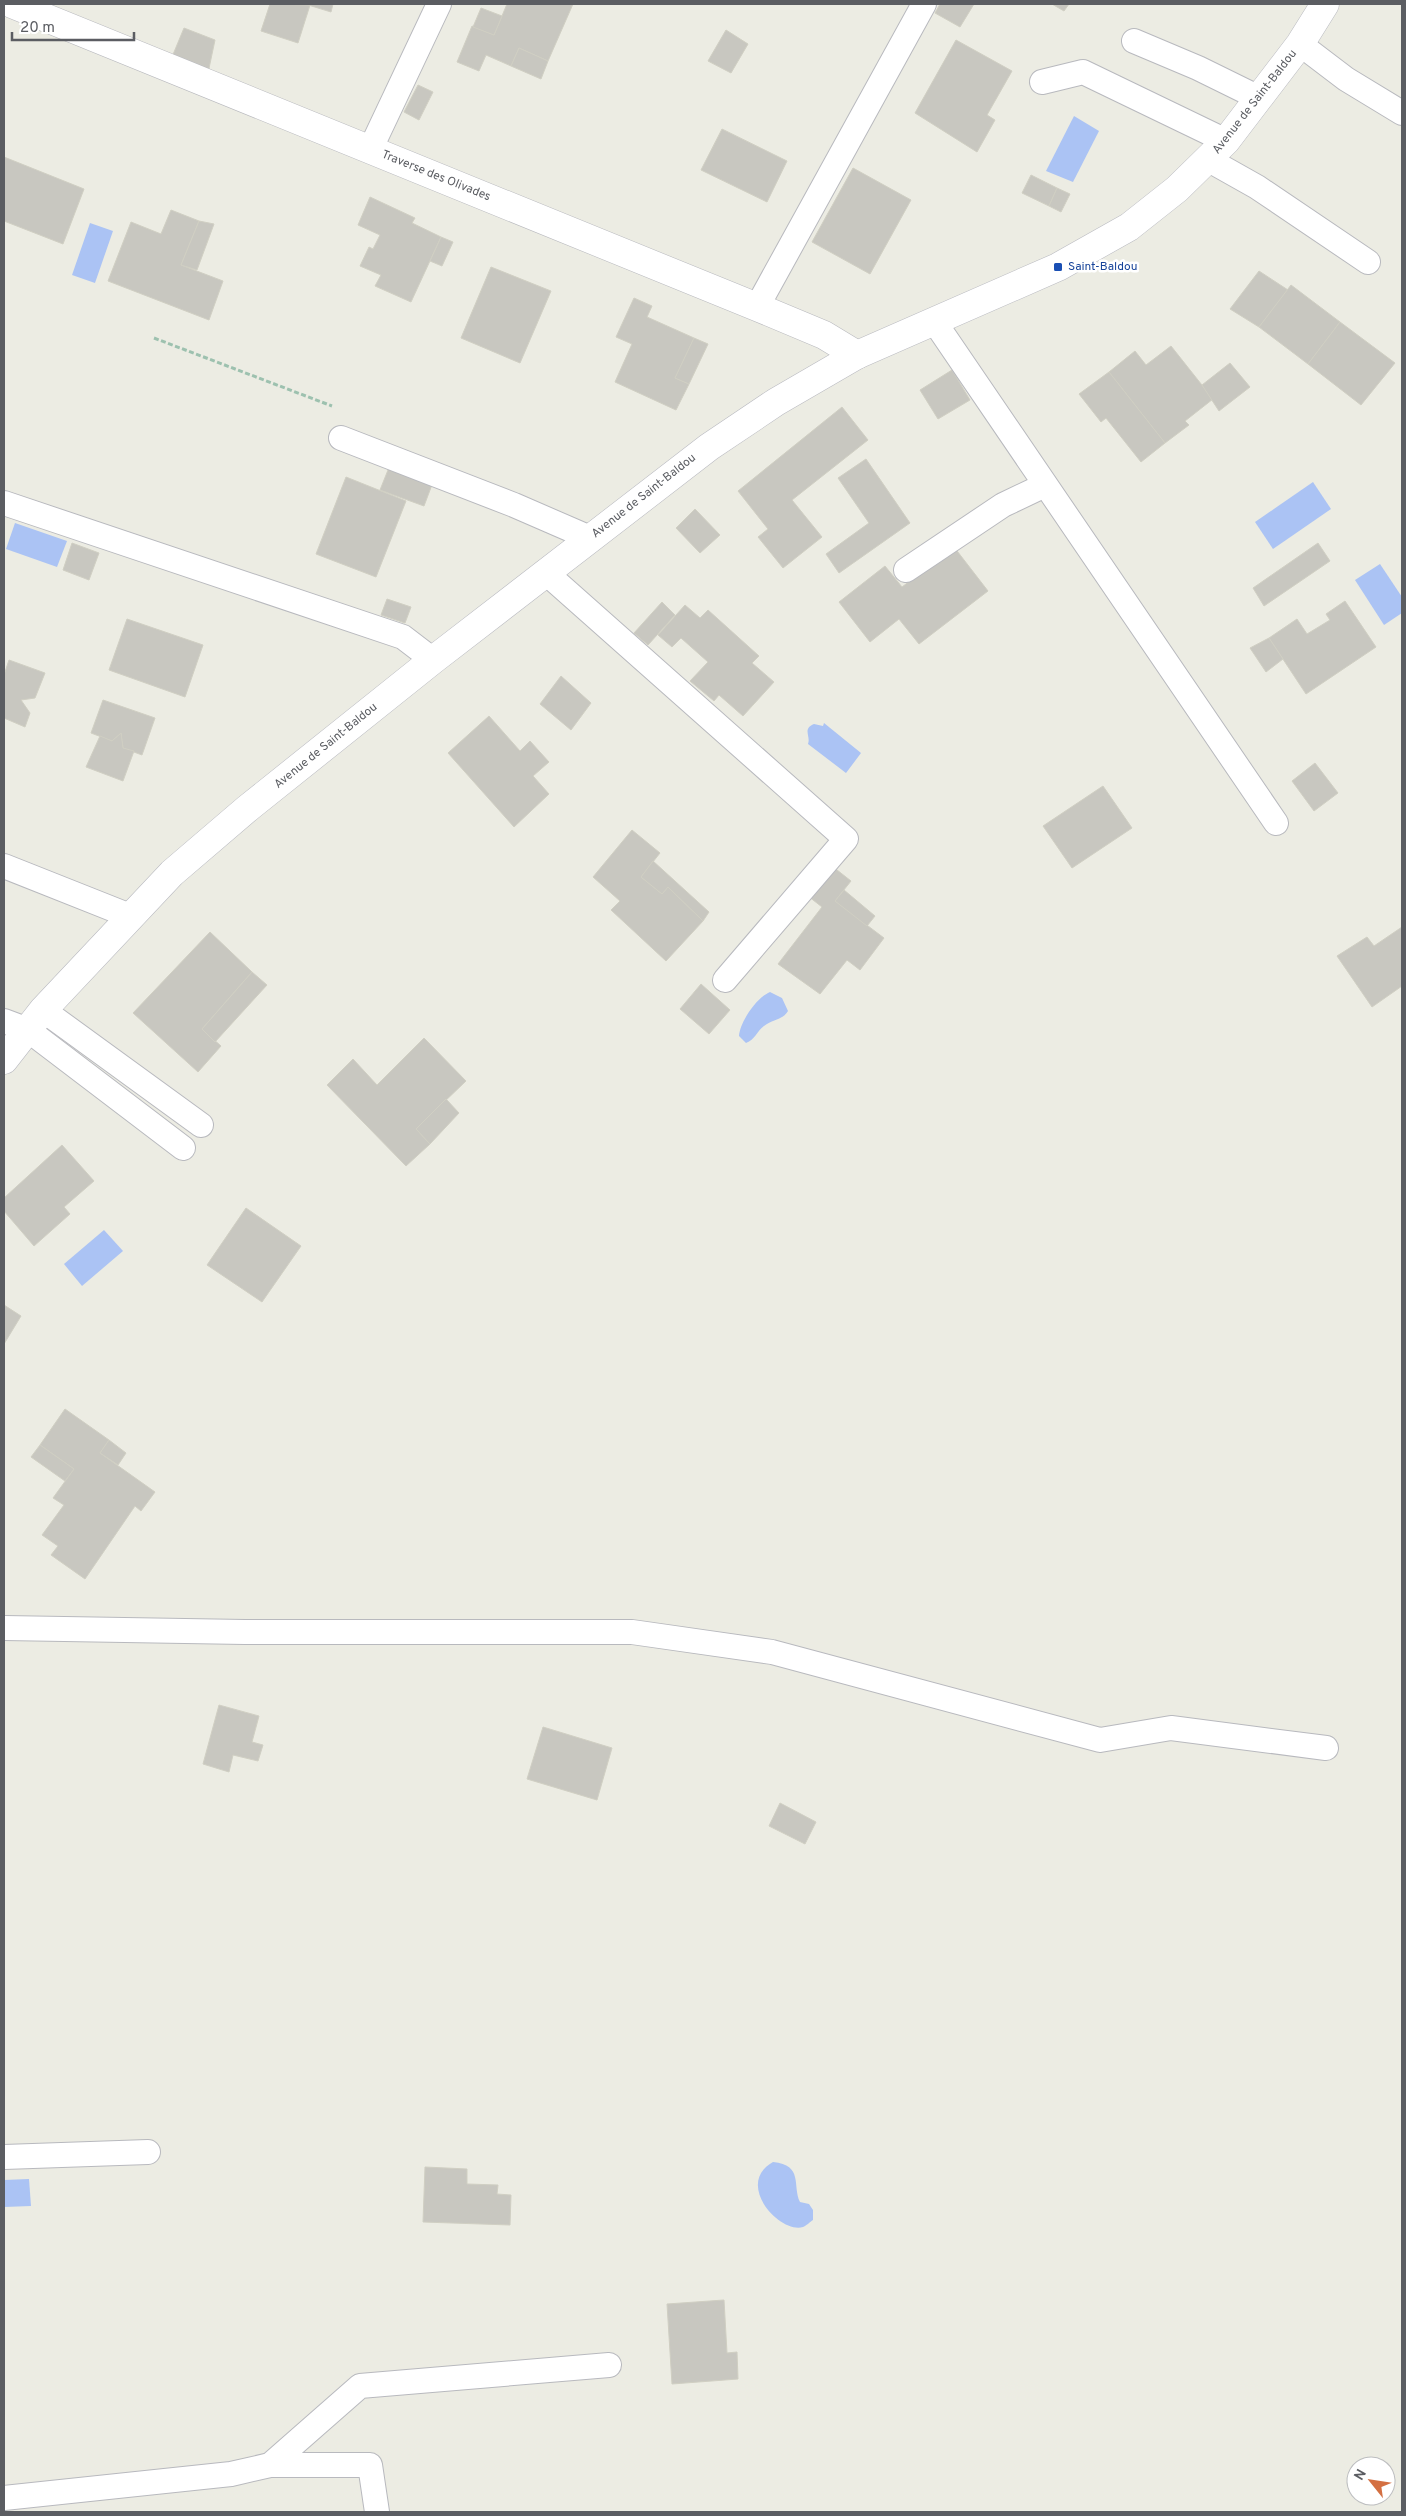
<svg xmlns="http://www.w3.org/2000/svg" width="1406" height="2516" font-family="Overpass,sans-serif">
  <rect width="100%" height="100%" fill="#ecece3"/>
  <g fill="#abc3f4">
    <polygon points="1074,116 1099,131 1073,182 1046,171"/>
    <polygon points="90,223 113,231 95,283 72,275"/>
    <polygon points="1313,482 1331,509 1273,549 1255,522"/>
    <polygon points="15,523 67,541 57,567 6,549"/>
    <polygon points="1380,564 1402,597 1402,613 1384,625 1355,580"/>
    <path d="M 824,723 L 861,753 L 846,773 L 808,744 C 811,736 802,729 814,724 L 823,726 Z"/>
    <path d="M 770,992 L 782,998 L 788,1011 C 783,1020 773,1019 764,1026 C 757,1031 755,1040 746,1043 L 739,1036 C 740,1022 756,998 770,992 Z"/>
    <polygon points="104,1230 123,1251 82,1286 64,1264"/>
    <path d="M 773,2162 C 804,2165 792,2186 800,2202 L 809,2204 L 813,2210 L 813,2220 C 810,2222 806,2226 803,2227 C 780,2234 734,2184 773,2162 Z"/>
    <polygon points="29,2179 31,2206 4,2207 4,2180"/>
  </g>
  <g fill="#c8c7c0" stroke="#d0cfc3">
    <polygon points="270,4 310,5 298,43 261,31"/>
    <polygon points="305,4 333,4 331,12"/>
    <polygon points="507,4 573,4 548,61 519,48 511,66 486,55 479,71 457,62 472,26 494,35"/>
    <polygon points="940,4 974,4 960,27 935,13"/>
    <polygon points="1052,4 1069,4 1064,11"/>
    <polygon points="481,8 502,16 494,35 473,27"/>
    <polygon points="184,28 215,40 208,73 172,57"/>
    <polygon points="726,30 748,44 731,73 708,61"/>
    <polygon points="956,40 1012,71 987,115 995,120 977,152 915,113"/>
    <polygon points="519,48 548,61 541,79 511,66"/>
    <polygon points="418,85 433,92 419,120 404,112"/>
    <polygon points="722,129 787,161 767,202 701,170"/>
    <polygon points="4,157 84,189 63,244 4,221"/>
    <polygon points="853,168 911,200 870,274 812,242"/>
    <polygon points="1031,175 1057,188 1049,206 1022,193"/>
    <polygon points="1057,188 1070,194 1061,212 1049,206"/>
    <polygon points="370,197 415,218 412,223 441,237 411,302 375,286 381,275 360,266 369,247 373,249 380,235 358,225"/>
    <polygon points="171,210 199,221 181,265 223,281 209,320 108,281 131,222 161,234"/>
    <polygon points="199,221 214,224 197,270 181,265"/>
    <polygon points="441,237 453,242 442,266 430,261"/>
    <polygon points="491,267 551,291 520,363 461,338"/>
    <polygon points="1259,271 1288,290 1259,327 1230,309"/>
    <polygon points="1291,285 1340,322 1308,364 1259,327"/>
    <polygon points="634,298 652,306 647,317 694,338 675,378 689,384 676,410 615,382 632,344 616,337"/>
    <polygon points="1340,322 1395,363 1361,405 1308,364"/>
    <polygon points="694,338 708,344 689,384 675,378"/>
    <polygon points="1171,346 1213,399 1185,421 1189,425 1165,443 1109,372 1135,351 1146,365"/>
    <polygon points="1230,363 1250,387 1219,411 1202,385"/>
    <polygon points="952,370 970,400 938,419 920,390"/>
    <polygon points="1109,372 1165,443 1141,462 1106,418 1101,422 1079,394"/>
    <polygon points="842,407 868,440 792,500 822,537 783,568 758,537 768,529 738,491"/>
    <polygon points="866,459 910,523 839,573 826,554 869,523 838,478"/>
    <polygon points="390,465 433,482 424,506 380,490"/>
    <polygon points="346,477 406,501 376,577 316,554"/>
    <polygon points="695,509 720,535 700,553 676,528"/>
    <polygon points="72,543 99,553 89,580 63,570"/>
    <polygon points="1318,543 1330,561 1264,606 1253,588"/>
    <polygon points="954,547 988,591 919,644 899,619 870,642 839,602 885,566 902,587"/>
    <polygon points="387,599 411,607 405,623 381,615"/>
    <polygon points="1345,601 1376,647 1306,694 1269,638 1297,619 1307,634 1330,620 1326,614"/>
    <polygon points="662,602 675,615 648,645 634,633"/>
    <polygon points="685,605 700,618 708,610 759,656 752,663 774,682 743,716 719,695 714,701 690,681 708,662 681,638 672,647 658,635"/>
    <polygon points="127,619 203,645 185,697 109,670"/>
    <polygon points="1269,638 1283,659 1266,672 1250,648"/>
    <polygon points="9,660 45,673 35,698 21,700 30,713 25,727 4,718 4,675"/>
    <polygon points="561,676 591,703 571,730 540,704"/>
    <polygon points="103,700 155,718 142,755 123,748 121,733 112,741 91,733"/>
    <polygon points="489,716 520,751 530,741 549,762 533,776 549,794 514,827 448,753"/>
    <polygon points="121,733 123,748 134,751 123,781 86,767 100,736 112,741"/>
    <polygon points="1315,763 1338,793 1314,811 1292,781"/>
    <polygon points="1103,786 1132,828 1072,868 1043,826"/>
    <polygon points="632,830 660,853 641,877 662,894 668,887 703,921 666,961 611,910 620,901 593,877"/>
    <polygon points="653,861 709,912 703,921 668,887 662,894 641,877"/>
    <polygon points="832,866 851,881 835,901 884,938 860,970 847,960 820,994 778,964 822,907 808,896"/>
    <polygon points="844,890 875,916 867,926 835,901"/>
    <polygon points="1402,927 1402,986 1372,1007 1337,956 1367,937 1374,946"/>
    <polygon points="210,932 252,972 202,1029 221,1046 198,1072 133,1013"/>
    <polygon points="252,972 267,985 215,1042 202,1029"/>
    <polygon points="701,984 730,1010 709,1034 680,1009"/>
    <polygon points="424,1038 466,1081 416,1129 430,1144 406,1166 327,1085 353,1059 377,1085"/>
    <polygon points="446,1099 459,1113 430,1144 416,1129"/>
    <polygon points="62,1145 94,1181 64,1207 70,1214 34,1246 4,1211 4,1198"/>
    <polygon points="246,1208 301,1246 262,1302 207,1265"/>
    <polygon points="4,1305 21,1316 4,1344"/>
    <polygon points="65,1409 109,1440 100,1453 155,1492 141,1511 135,1506 85,1579 51,1555 58,1546 42,1535 64,1505 53,1498 74,1469 40,1445"/>
    <polygon points="109,1440 126,1453 118,1465 100,1453"/>
    <polygon points="40,1445 74,1469 65,1481 31,1457"/>
    <polygon points="219,1705 259,1716 252,1742 263,1745 258,1761 233,1755 229,1772 203,1764"/>
    <polygon points="543,1727 612,1748 597,1800 527,1779"/>
    <polygon points="780,1803 816,1822 805,1844 769,1826"/>
    <polygon points="425,2167 467,2169 467,2184 498,2185 497,2194 511,2195 510,2225 423,2222"/>
    <polygon points="724,2300 727,2353 737,2352 738,2379 672,2384 667,2304"/>
  </g>
  <g fill="none" stroke-linecap="round" stroke-linejoin="round">
    <defs>
      <g id="lane">
        <polyline points="1134,41 1198,68 1259,98"/>
        <polyline points="1300,44 1346,79 1402,113"/>
        <polyline points="1042,82 1083,72 1226,141"/>
        <polyline points="370,150 439,4"/>
        <polyline points="1209,160 1257,187 1368,262"/>
        <polyline points="757,307 924,4"/>
        <polyline points="934,321 1276,823"/>
        <polyline points="341,438 514,505 590,538"/>
        <polyline points="4,503 403,637 433,660"/>
        <polyline points="906,570 1003,505 1045,485"/>
        <polyline points="545,572 846,839 725,980"/>
        <polyline points="4,866 130,916"/>
        <polyline points="43,1010 201,1125"/>
        <polyline points="4,1021 28,1030 183,1148"/>
        <polyline points="4,1628 245,1632 632,1632 772,1652 1100,1740 1171,1728 1326,1748"/>
        <polyline points="4,2157 148,2152"/>
        <polyline points="270,2465 370,2465 377,2512"/>
        <polyline points="4,2498 231,2474 270,2465 360,2386 609,2365"/>
      </g>
      <polyline id="street" points="12,4 757,307 824,335 857,355"/>
      <polyline id="secondary" points="4,1060 43,1010 172,873 248,808 433,660 709,447 776,402 857,355 1058,267 1129,227 1177,189 1226,141 1300,44 1325,4"/>
    </defs>
    <use href="#lane" stroke="#b8b9be" stroke-width="26"/>
    <use href="#street" stroke="#b8b9be" stroke-width="29"/>
    <use href="#secondary" stroke="#b9bac0" stroke-width="29"/>
    <polyline stroke="#9dc1af" stroke-width="3" stroke-dasharray="5 2.5" stroke-linecap="butt" points="154,338 332,406"/>
    <use href="#lane" stroke="#fff" stroke-width="24"/>
    <use href="#street" stroke="#fff" stroke-width="28"/>
    <use href="#secondary" stroke="#fff" stroke-width="28"/>
  </g>
  <rect fill="#1a4fb4" stroke="#fff" stroke-width="2" x="1053" y="262" width="10" height="10" rx="2.5"/>
  <g text-anchor="middle" dominant-baseline="central" stroke-width="5" stroke-linejoin="round" paint-order="stroke">
    <g font-size="12" fill="#5b5d62" stroke="#fff">
      <text transform="translate(1255 102) rotate(-52)">Avenue de Saint-Baldou</text>
      <text transform="translate(436 176) rotate(22)">Traverse des Olivades</text>
      <text transform="translate(644 496) rotate(-38)">Avenue de Saint-Baldou</text>
      <text transform="translate(326 746) rotate(-39)">Avenue de Saint-Baldou</text>
    </g>
    <g font-size="12" fill="#164399" stroke="#fff" text-anchor="start">
      <text x="1068" y="267">Saint-Baldou</text>
    </g>
  </g>
  <rect width="1406" height="2516" fill="none" stroke="#5b5d62" stroke-width="10"/>
  <g transform="translate(1371 2481) rotate(300)"><circle r="24" fill="#ffffff" stroke="#bdbec0"/>
  <path d="M0-4L9 19L0 12L-9 19Z" fill="#d47042"/>
  <text y="-8" font-size="14" font-weight="bold" text-anchor="middle" fill="#5b5d62">N</text>
  </g>
  <path d="M12 32v8h122v-8" fill="none" stroke="#5b5d62" stroke-width="2.5"/>
  <text x="20" y="32" font-size="15" fill="#5b5d62" stroke="#ffffff" stroke-width="4" paint-order="stroke">20 m</text>
</svg>
